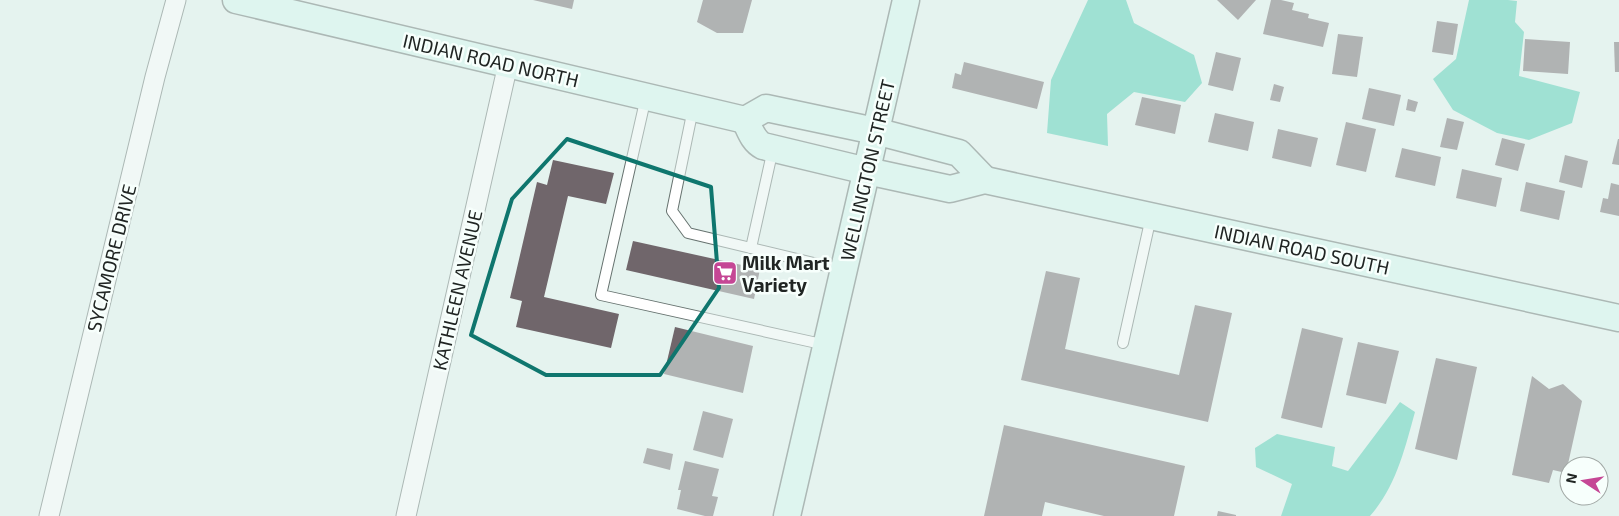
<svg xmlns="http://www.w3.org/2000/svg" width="1619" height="516" font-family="'Exo 2',sans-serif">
  <rect width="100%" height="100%" fill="#e5f3ef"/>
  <g fill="#4accb2">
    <polygon points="1088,0 1126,0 1134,23 1194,55 1202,83 1185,102 1134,92 1107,114 1108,146 1047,133 1051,80"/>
    <polygon points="1469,0 1508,0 1517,1 1515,22 1524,32 1519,76 1580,92 1572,123 1529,140 1497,133 1453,110 1433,79 1456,59"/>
    <path d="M 1400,402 L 1415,412 C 1405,448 1396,487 1370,516 L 1281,516 L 1292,484 L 1256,467 L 1255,448 L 1277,434 L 1335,447 L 1332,466 L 1348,471 Z"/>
  </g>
  <g fill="#70666b">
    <polygon points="533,0 574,0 572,9"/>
    <polygon points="703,0 752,0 743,33 717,33 697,22"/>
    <polygon points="1217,0 1256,0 1238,20"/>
    <polygon points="1271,0 1281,0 1294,3 1292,10 1309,14 1308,18 1329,23 1323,47 1263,34"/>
    <polygon points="1437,21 1458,24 1453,55 1432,52"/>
    <polygon points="1338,34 1363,37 1357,77 1332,74"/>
    <polygon points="1525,39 1570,42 1568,74 1523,71"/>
    <polygon points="1614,42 1619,42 1619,72 1615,72"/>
    <polygon points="1216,52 1241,58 1233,91 1208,85"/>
    <polygon points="964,62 1044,82 1037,109 952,88 955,73 961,75"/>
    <polygon points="1274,84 1284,87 1280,102 1270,100"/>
    <polygon points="1369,88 1401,95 1394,126 1362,119"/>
    <polygon points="1142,97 1181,105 1175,134 1135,125"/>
    <polygon points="1408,99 1418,102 1415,112 1406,110"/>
    <polygon points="1215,113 1254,122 1248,151 1208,142"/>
    <polygon points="1447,118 1464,122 1457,150 1440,147"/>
    <polygon points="1346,122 1376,129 1366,172 1336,165"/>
    <polygon points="1278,129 1318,138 1311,167 1272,158"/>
    <polygon points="1502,138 1525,144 1518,171 1495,165"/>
    <polygon points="1618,139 1619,139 1619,165 1612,164"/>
    <polygon points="1402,148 1441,157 1435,186 1395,177"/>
    <polygon points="1565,155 1588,161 1582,188 1559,182"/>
    <polygon points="553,160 614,173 606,204 568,196 544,297 619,314 611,348 516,327 522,301 510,298 537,182 547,185"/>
    <polygon points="1462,169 1502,178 1496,207 1456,198"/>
    <polygon points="1526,182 1565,191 1559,220 1520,211"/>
    <polygon points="1611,183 1619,185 1619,216 1600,212 1603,198 1608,199"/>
    <polygon points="633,241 760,269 754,299 626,270"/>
    <polygon points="1046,271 1080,278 1065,349 1179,375 1195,305 1232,313 1208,422 1021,380"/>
    <polygon points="675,327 753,346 743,393 664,374"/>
    <polygon points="1302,328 1343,338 1322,428 1281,418"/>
    <polygon points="1358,342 1399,351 1386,404 1346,395"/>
    <polygon points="1436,358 1477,367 1457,460 1415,449"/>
    <polygon points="1532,376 1549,389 1563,384 1582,401 1566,473 1553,470 1549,483 1512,475"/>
    <polygon points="703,411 733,419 723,458 693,450"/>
    <polygon points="1004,425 1185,466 1174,516 1104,516 1045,502 1042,516 984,516"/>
    <polygon points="647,448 673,454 670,470 643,463"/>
    <polygon points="685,461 719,469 712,496 718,497 713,516 705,516 677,509 681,490 678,490"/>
    <polygon points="1218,511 1236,515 1236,516 1217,516"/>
  </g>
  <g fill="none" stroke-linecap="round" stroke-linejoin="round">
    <defs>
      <g id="service">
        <polyline points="646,97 601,295 826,345"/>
        <polyline points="693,109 672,211 688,233 843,270"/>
        <polyline points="751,248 773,149"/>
        <polyline points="1123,343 1151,217"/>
      </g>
      <g id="minor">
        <polyline points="49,516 155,77 176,0"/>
        <polyline points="406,516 508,64"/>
      </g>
      <g id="secondary">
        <polyline points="236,0 745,120 766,108 875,131 959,153 985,180"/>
        <path d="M 745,120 C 750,130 753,141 763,146 L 867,171 L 950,189 L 985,180 L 1619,318"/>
        <polyline points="787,516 906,0"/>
      </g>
    </defs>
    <use href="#service" stroke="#66726f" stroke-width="12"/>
    <use href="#minor" stroke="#66726f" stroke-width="21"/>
    <use href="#secondary" stroke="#66726f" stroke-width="29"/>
    <use href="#service" stroke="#fff" stroke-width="10"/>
    <use href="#minor" stroke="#fff" stroke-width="19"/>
    <use href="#secondary" stroke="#d6f8f0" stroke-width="26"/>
  </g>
  <path d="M0 0H1619V516H0ZM 567,139 L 711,187 L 719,288 L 660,375 L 546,375 L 471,335 L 512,199 Z" fill="#e5f3ef" fill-opacity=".55" fill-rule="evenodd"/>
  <path fill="none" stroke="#0f766e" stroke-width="4" stroke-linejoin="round" d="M 567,139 L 711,187 L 719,288 L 660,375 L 546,375 L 471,335 L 512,199 Z"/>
  <defs>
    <symbol id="supermarket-square" viewBox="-11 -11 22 22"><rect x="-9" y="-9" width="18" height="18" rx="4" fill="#c54795" stroke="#f7fffc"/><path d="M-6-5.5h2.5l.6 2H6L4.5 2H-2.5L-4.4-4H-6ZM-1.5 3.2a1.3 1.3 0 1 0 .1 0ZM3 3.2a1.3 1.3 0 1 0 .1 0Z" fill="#fff"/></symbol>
  </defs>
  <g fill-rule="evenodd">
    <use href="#supermarket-square" x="711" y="259" width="28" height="28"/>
  </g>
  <g text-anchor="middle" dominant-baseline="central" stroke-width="5" stroke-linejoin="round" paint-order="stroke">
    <g font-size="19" fill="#202523" stroke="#f7fffc">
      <text transform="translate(491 60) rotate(13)">INDIAN ROAD NORTH</text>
      <text transform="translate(867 170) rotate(-77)">WELLINGTON STREET</text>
      <text transform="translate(1302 249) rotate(12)">INDIAN ROAD SOUTH</text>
      <text transform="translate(111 258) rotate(-76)">SYCAMORE DRIVE</text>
      <text transform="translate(457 290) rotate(-77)">KATHLEEN AVENUE</text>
    </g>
    <g font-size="19" font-weight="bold" fill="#202523" stroke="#f7fffc" text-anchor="start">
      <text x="742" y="262">Milk Mart<tspan x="742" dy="22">Variety</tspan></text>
    </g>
  </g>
  <g transform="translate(1584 481) rotate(282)"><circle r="24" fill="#f7fffc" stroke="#a1a8a5"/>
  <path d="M0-4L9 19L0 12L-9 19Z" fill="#c54795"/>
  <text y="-8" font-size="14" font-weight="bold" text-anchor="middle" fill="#202523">N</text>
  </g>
</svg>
